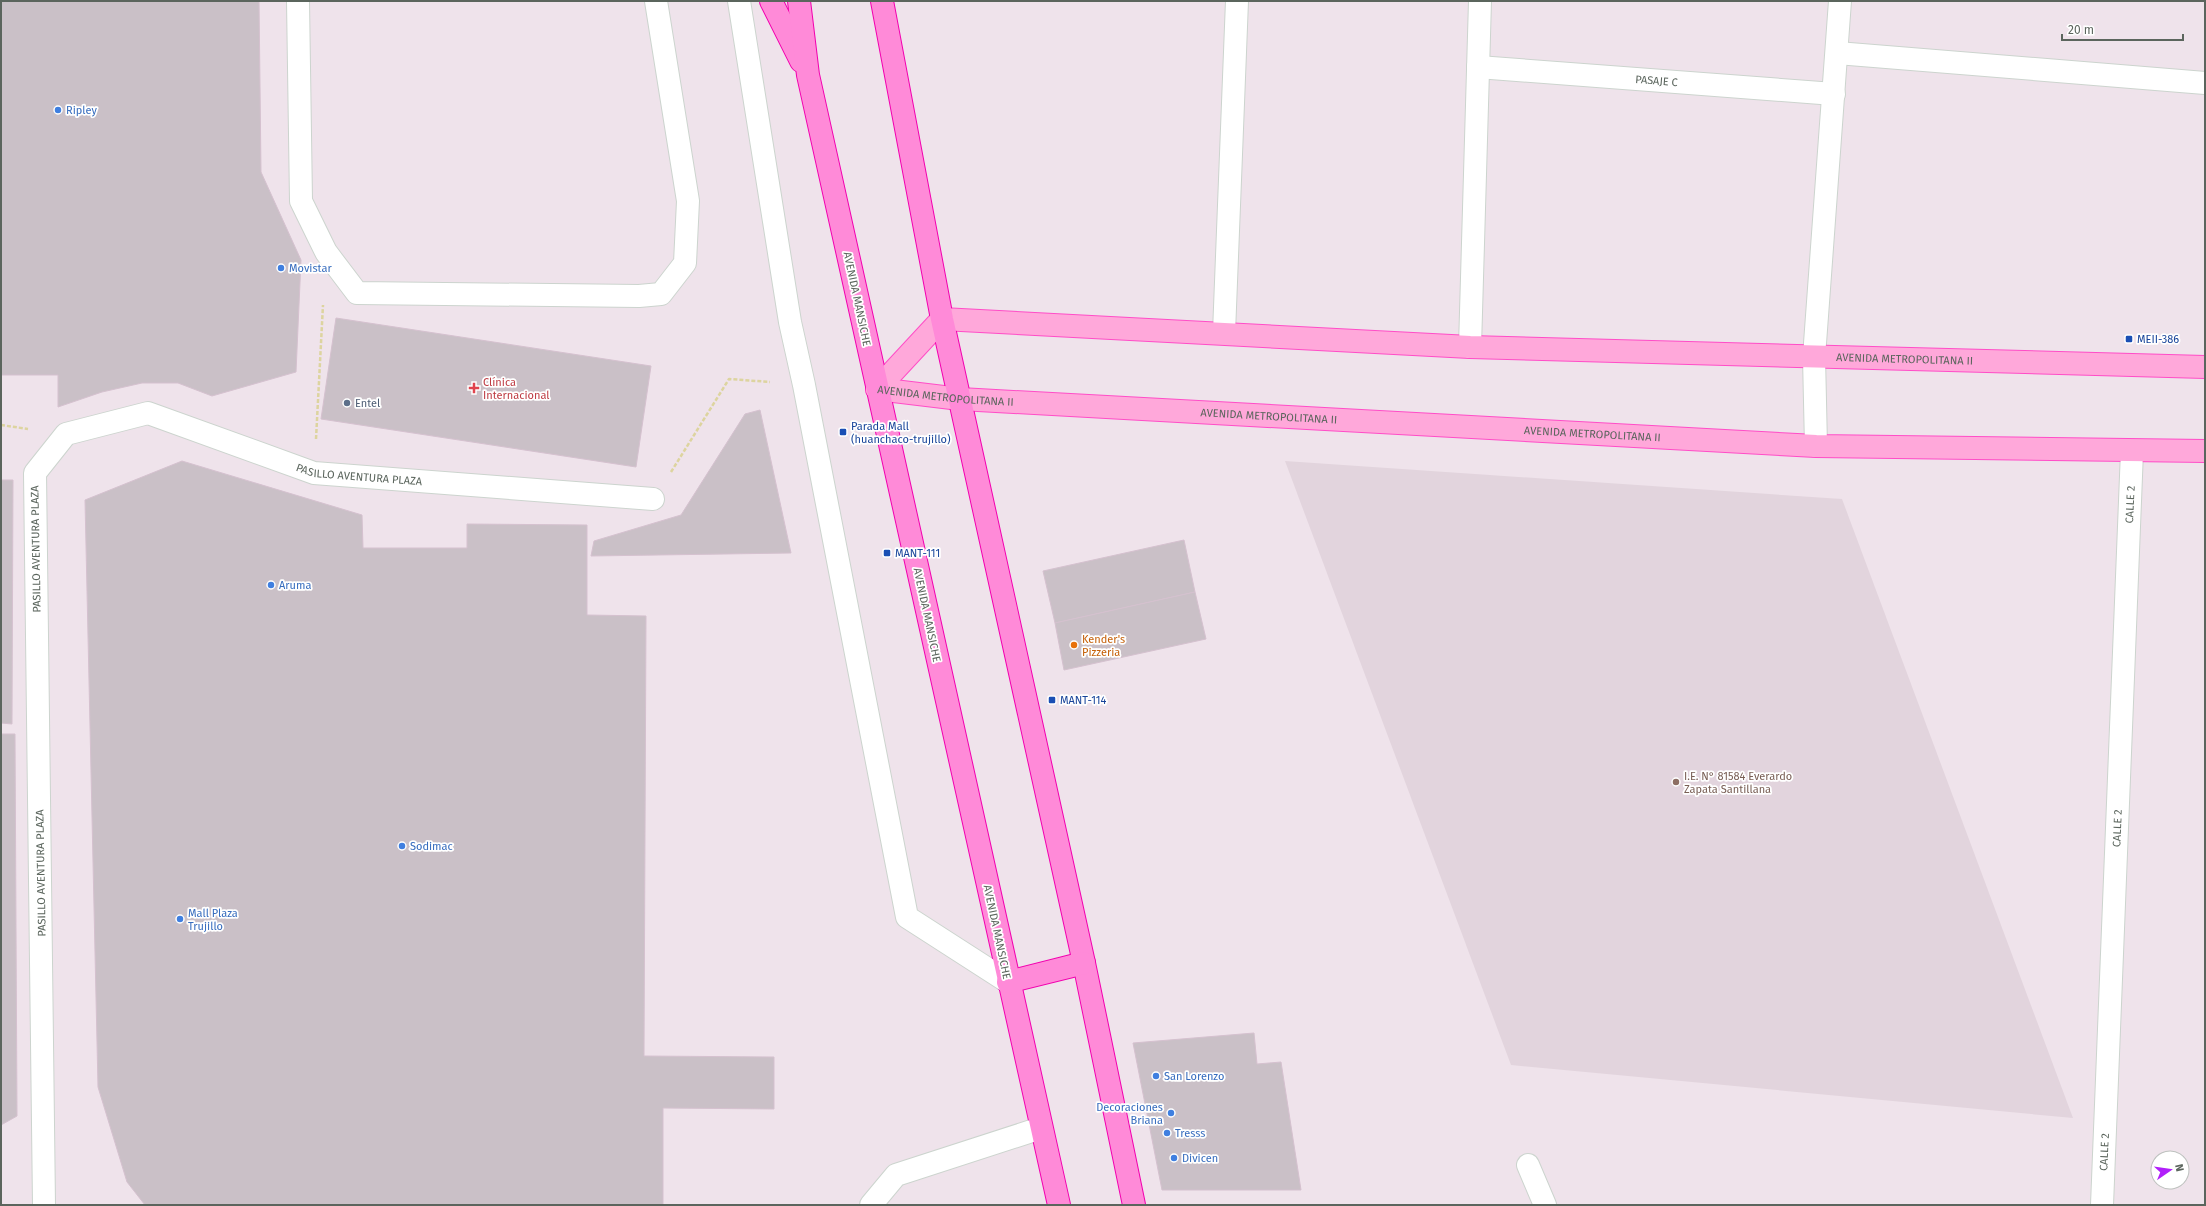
<svg xmlns="http://www.w3.org/2000/svg" width="2206" height="1206" font-family="'Fira Sans',sans-serif">
  <rect width="100%" height="100%" fill="#efe3eb"/>
  <polygon fill="#e2d4dd" points="1285,461 1842,499 2073,1118 1511,1065"/>
  <g fill="#cac0c7" stroke="#d5c1cf">
    <polygon points="1,1 259,1 261,172 301,260 296,372 212,396 178,383 142,383 102,392 58,407 58,375 1,375"/>
    <polygon points="336,318 651,366 636,467 321,419"/>
    <polygon points="760,410 791,553 591,556 594,541 681,515 745,414"/>
    <polygon points="182,461 362,515 363,548 467,548 467,524 587,525 587,615 646,616 644,1056 774,1057 774,1109 663,1108 663,1205 145,1205 127,1182 98,1087 85,500"/>
    <polygon points="1,480 13,480 12,724 1,723"/>
    <polygon points="1184,540 1195,592 1055,623 1043,571"/>
    <polygon points="1195,592 1206,639 1064,670 1055,623"/>
    <polygon points="1,734 15,734 17,1116 1,1125"/>
    <polygon points="1254,1033 1257,1064 1281,1062 1301,1190 1162,1190 1133,1043"/>
  </g>
  <g fill="none" stroke-linecap="round" stroke-linejoin="round">
    <defs>
      <g id="minor">
        <polyline points="298,1 301,201 326,252 357,293 639,296 661,294 685,263 688,201 656,1"/>
        <polyline points="739,1 790,322 804,385 907,917 1008,982"/>
        <polyline points="1837,53 2205,83"/>
        <path id="s1" d="M 1478,67 L 1834,94"/>
        <polyline points="1224,333 1237,1"/>
        <polyline points="1470,347 1480,1"/>
        <polyline points="1816,446 1814,357 1840,1"/>
        <polyline points="1528,1165 1545,1205"/>
        <path id="s2" d="M 44,1205 L 35,473 L 66,434 L 148,413 L 314,473 L 653,499"/>
        <polyline points="871,1205 896,1175 1041,1128"/>
        <path id="s3" d="M 2102,1205 L 2132,451"/>
      </g>
      <g id="major">
        <path id="s4" d="M 877,389 L 942,319 L 1470,347 L 2205,367"/>
        <path id="s5" d="M 877,389 L 960,399 L 1816,446 L 2205,451"/>
      </g>
      <g id="highway">
        <polyline points="771,1 801,61"/>
        <polyline points="799,1 808,75 1059,1205"/>
        <polyline points="882,1 942,319 1084,963 1134,1205"/>
        <polyline points="1008,982 1084,963"/>
      </g>
    </defs>
    <use href="#minor" stroke="#ccd4ce" stroke-width="24"/>
    <use href="#major" stroke="#ff4dc7" stroke-width="24"/>
    <use href="#highway" stroke="#f200af" stroke-width="24"/>
    <g stroke="#ddd49f" stroke-width="2.5" stroke-dasharray="4 2" stroke-linecap="butt">
      <polyline points="1,425 28,429"/>
      <polyline points="316,439 323,305"/>
      <polyline points="671,472 729,379 770,382"/>
    </g>
    <use href="#minor" stroke="#fff" stroke-width="22"/>
    <use href="#major" stroke="#ffa8da" stroke-width="22"/>
    <use href="#highway" stroke="#ff8ad8" stroke-width="22"/>
  </g>
  <g fill="#3f7fe0" stroke="#fff" stroke-width="1.5">
    <circle cx="58" cy="110" r="4"/>
    <circle cx="281" cy="268" r="4"/>
    <circle cx="271" cy="585" r="4"/>
    <circle cx="402" cy="846" r="4"/>
    <circle cx="180" cy="919" r="4"/>
    <circle cx="1156" cy="1076" r="4"/>
    <circle cx="1171" cy="1113" r="4"/>
    <circle cx="1167" cy="1133" r="4"/>
    <circle cx="1174" cy="1158" r="4"/>
  </g>
  <g fill="#1a4fb4" stroke="#fff" stroke-width="1.5">
    <rect x="2125" y="335" width="8" height="8" rx="2"/>
    <rect x="839" y="428" width="8" height="8" rx="2"/>
    <rect x="883" y="549" width="8" height="8" rx="2"/>
    <rect x="1048" y="696" width="8" height="8" rx="2"/>
  </g>
  <path fill="#e0444e" stroke="#fff" stroke-width="1.5" d="M472 382h4v4h4v4h-4v4h-4v-4h-4v-4h4z"/>
  <circle fill="#5c6f8a" stroke="#fff" stroke-width="1.5" cx="347" cy="403" r="4"/>
  <circle fill="#e8710a" stroke="#fff" stroke-width="1.5" cx="1074" cy="645" r="4"/>
  <circle fill="#8d6e63" stroke="#fff" stroke-width="1.5" cx="1676" cy="782" r="4"/>
  <g text-anchor="middle" dominant-baseline="central" stroke-width="3.5" stroke-linejoin="round" paint-order="stroke">
    <g font-size="11" fill="#5b655d" stroke="#fff">
      <text stroke="none"><textPath href="#s1" startOffset="179">PASAJE C</textPath></text>
      <text transform="translate(857 299) rotate(78)">AVENIDA MANSICHE</text>
      <text stroke="none"><textPath href="#s4" startOffset="1059">AVENIDA METROPOLITANA II</textPath></text>
      <text stroke="none"><textPath href="#s5" startOffset="69">AVENIDA METROPOLITANA II</textPath></text>
      <text stroke="none"><textPath href="#s5" startOffset="393">AVENIDA METROPOLITANA II</textPath></text>
      <text stroke="none"><textPath href="#s5" startOffset="717">AVENIDA METROPOLITANA II</textPath></text>
      <text stroke="none"><textPath href="#s2" startOffset="1088">PASILLO AVENTURA PLAZA</textPath></text>
      <text stroke="none"><textPath href="#s3" startOffset="701">CALLE 2</textPath></text>
      <text transform="translate(36 549) rotate(-91)">PASILLO AVENTURA PLAZA</text>
      <text transform="translate(927 615) rotate(78)">AVENIDA MANSICHE</text>
      <text stroke="none"><textPath href="#s3" startOffset="377">CALLE 2</textPath></text>
      <text transform="translate(41 873) rotate(-91)">PASILLO AVENTURA PLAZA</text>
      <text transform="translate(997 932) rotate(78)">AVENIDA MANSICHE</text>
      <text stroke="none"><textPath href="#s3" startOffset="53">CALLE 2</textPath></text>
    </g>
    <g font-size="11" fill="#366cbe" stroke="#fff" text-anchor="start">
      <text x="66" y="110">Ripley</text>
      <text x="289" y="268">Movistar</text>
      <text x="279" y="585">Aruma</text>
      <text x="410" y="846">Sodimac</text>
      <text x="188" y="913">Mall Plaza<tspan x="188" dy="13">Trujillo</tspan></text>
      <text x="1164" y="1076">San Lorenzo</text>
      <text x="1163" y="1107" text-anchor="end">Decoraciones<tspan x="1163" dy="13">Briana</tspan></text>
      <text x="1175" y="1133">Tresss</text>
      <text x="1182" y="1158">Divicen</text>
    </g>
    <g font-size="11" fill="#164399" stroke="#fff" text-anchor="start">
      <text x="2137" y="339">MEII-386</text>
      <text x="851" y="426">Parada Mall<tspan x="851" dy="13">(huanchaco-trujillo)</tspan></text>
      <text x="895" y="553">MANT-111</text>
      <text x="1060" y="700">MANT-114</text>
    </g>
    <g font-size="11" fill="#be3a42" stroke="#fff" text-anchor="start">
      <text x="483" y="382">Clínica<tspan x="483" dy="13">Internacional</tspan></text>
    </g>
    <g font-size="11" fill="#4e5e75" stroke="#fff" text-anchor="start">
      <text x="355" y="403">Entel</text>
    </g>
    <g font-size="11" fill="#c56008" stroke="#fff" text-anchor="start">
      <text x="1082" y="639">Kender's<tspan x="1082" dy="13">Pizzeria</tspan></text>
    </g>
    <g font-size="11" fill="#785e54" stroke="#fff" text-anchor="start">
      <text x="1684" y="776">I.E. N° 81584 Everardo<tspan x="1684" dy="13">Zapata Santillana</tspan></text>
    </g>
  </g>
  <rect width="2206" height="1206" fill="none" stroke="#5b655d" stroke-width="4"/>
  <g transform="translate(2170 1170) rotate(77)"><circle r="19" fill="#ffffff" stroke="#bdc1be"/>
  <path d="M0-3L7 15L0 10L-7 15Z" fill="#b11ffa"/>
  <text y="-6" font-size="11" font-weight="bold" text-anchor="middle" fill="#5b655d">N</text>
  </g>
  <path d="M2062 34v6h121v-6" fill="none" stroke="#5b655d" stroke-width="2"/>
  <text x="2068" y="34" font-size="12" fill="#5b655d" stroke="#ffffff" stroke-width="3" paint-order="stroke">20 m</text>
</svg>
